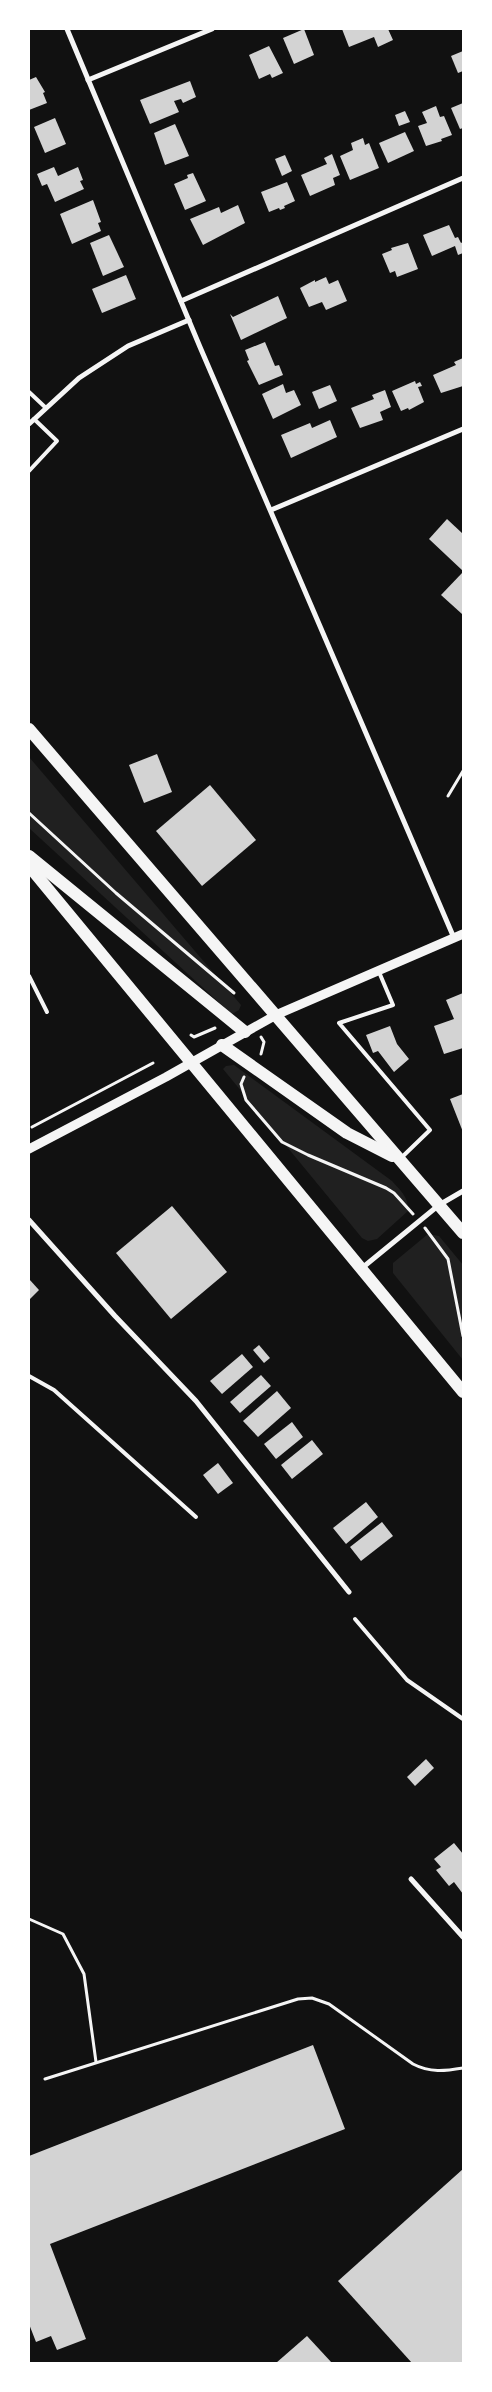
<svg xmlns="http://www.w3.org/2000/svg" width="492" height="2392" font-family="Signika,sans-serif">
  <rect width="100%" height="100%" fill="#111"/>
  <g fill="#202020">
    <polygon points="29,757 241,1005 239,1010 232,1014 225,1008 29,828"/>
    <path d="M 234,1065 L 392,1181 C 400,1190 409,1197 408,1211 L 377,1239 L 368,1241 L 362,1238 L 223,1069 L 226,1066 Z"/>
    <polygon points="428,1234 439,1236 463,1265 463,1360 393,1273 393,1263"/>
  </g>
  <g fill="#d3d3d3">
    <polygon points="304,29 314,55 294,64 283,38"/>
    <polygon points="342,29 388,29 393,40 378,47 374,37 349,47"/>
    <polygon points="269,46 283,73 272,78 270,74 259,79 249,55"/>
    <polygon points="463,51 463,71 458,73 451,56"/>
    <polygon points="36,77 45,92 43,93 47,103 29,110 29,80"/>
    <polygon points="190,81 196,97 183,103 181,99 174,101 179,112 150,124 140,100"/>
    <polygon points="463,103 463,128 460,129 451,108"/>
    <polygon points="436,106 440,117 444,116 452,135 441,139 442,141 426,146 418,126 427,123 422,112"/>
    <polygon points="405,111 410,122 399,126 395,115"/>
    <polygon points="55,118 66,144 45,153 34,127"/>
    <polygon points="175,124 189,156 165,165 154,133"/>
    <polygon points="405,132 414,151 388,163 379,143"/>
    <polygon points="363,138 365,145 369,143 379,168 350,180 340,156 353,150 351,143"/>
    <polygon points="332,154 340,175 333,178 335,185 310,196 301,175 327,164 324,158"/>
    <polygon points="285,155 292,171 282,176 275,159"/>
    <polygon points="54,167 58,176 78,167 83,180 80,181 84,189 55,202 47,184 42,186 37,174"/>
    <polygon points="193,173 206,201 185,210 174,184 188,178 187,175"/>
    <polygon points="287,182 295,201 284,206 285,208 280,210 279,208 269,212 261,192"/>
    <polygon points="93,200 101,222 98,223 101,231 72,244 60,214"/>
    <polygon points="238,205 245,223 203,245 190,219 219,207 221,213"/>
    <polygon points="449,225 455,238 458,237 461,243 463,242 463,253 458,255 455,246 432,256 423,235"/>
    <polygon points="109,235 124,267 103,276 90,243"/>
    <polygon points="408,243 418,269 397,277 395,271 390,273 382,254 392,250 391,248"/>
    <polygon points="126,275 136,299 102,313 92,289"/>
    <polygon points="326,277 329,284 338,280 347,301 326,310 322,302 309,307 300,288 315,280 315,282"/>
    <polygon points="278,296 287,318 241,340 230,314 233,317"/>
    <polygon points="265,342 275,366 279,365 283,375 259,385 247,361 249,360 245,350"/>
    <polygon points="463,358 463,386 441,393 433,375 456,365 454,362"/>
    <polygon points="415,381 416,384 420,382 422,386 418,387 424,402 409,410 408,408 401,411 392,391"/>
    <polygon points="283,384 286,393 294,390 301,405 273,419 262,394"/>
    <polygon points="330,385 337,401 319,409 312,392"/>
    <polygon points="385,390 391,407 380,412 383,420 360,428 351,408 374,399 372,395"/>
    <polygon points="330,420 337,437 291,458 281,435 310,423 312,428"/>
    <polygon points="447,519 463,534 463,571 429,539"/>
    <polygon points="463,572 463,612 462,614 441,595"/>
    <polygon points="157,754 172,792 144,803 129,765"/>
    <polygon points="210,785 256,840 202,886 156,831"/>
    <polygon points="463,993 463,1048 444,1054 434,1026 454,1019 446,1000"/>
    <polygon points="390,1026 397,1044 409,1059 394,1072 378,1051 373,1053 366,1035"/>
    <polygon points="463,1094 463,1132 450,1099"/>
    <polygon points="172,1206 227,1272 171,1319 116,1253"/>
    <polygon points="29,1279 39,1290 29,1300"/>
    <polygon points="259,1345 270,1358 264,1363 253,1350"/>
    <polygon points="242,1354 253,1367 222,1394 210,1381"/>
    <polygon points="261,1375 271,1386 240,1413 230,1402"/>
    <polygon points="277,1391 291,1408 258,1437 243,1421"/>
    <polygon points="292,1422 303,1437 276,1459 264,1444"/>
    <polygon points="312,1440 323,1454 292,1479 281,1465"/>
    <polygon points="218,1463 233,1483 218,1494 203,1475"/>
    <polygon points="366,1502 378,1517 346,1544 333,1528"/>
    <polygon points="382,1522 393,1536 361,1561 350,1547"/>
    <polygon points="426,1759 434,1768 415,1786 407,1777"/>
    <polygon points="454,1843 463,1854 463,1894 454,1882 449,1886 436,1870 441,1867 434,1859"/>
    <polygon points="313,2045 345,2129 50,2244 86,2339 57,2350 51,2336 36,2342 29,2324 29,2156"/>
    <polygon points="463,2169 463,2363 412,2363 338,2281"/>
    <polygon points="307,2336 332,2363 276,2363"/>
  </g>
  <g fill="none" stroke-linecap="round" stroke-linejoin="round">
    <g stroke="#f5f5f5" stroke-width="3">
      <polyline points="448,796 463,771"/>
      <polyline points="29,813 116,893 234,993"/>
      <polyline points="191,1035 194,1037 215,1028"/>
      <polyline points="261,1037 264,1042 261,1054"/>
      <polyline points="244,1077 241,1084 246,1100 282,1142 308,1155 386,1188 394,1193 413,1214"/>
      <polyline points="32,1127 153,1063"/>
      <polyline points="425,1228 448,1259 463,1336"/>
      <polyline points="29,1919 63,1934 84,1974 96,2062"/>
      <path d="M 45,2079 L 298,1999 L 312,1998 L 329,2004 L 413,2064 C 430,2073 445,2071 463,2068"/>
    </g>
    <g stroke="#f5f5f5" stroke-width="4">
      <polyline points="29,392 46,408"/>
      <polyline points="29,471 57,441 34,419"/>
      <polyline points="379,972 393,1005 339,1023 430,1130 401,1158"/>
      <polyline points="29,976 47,1012"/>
      <polyline points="29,1376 54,1390 196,1517"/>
      <polyline points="355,1619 407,1680 463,1719"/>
    </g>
    <g stroke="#f5f5f5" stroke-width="5">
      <polyline points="67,29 200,347 454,938"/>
      <polyline points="88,80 212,29"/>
      <polyline points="181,301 463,178"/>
      <polyline points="29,424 79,378 128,346 189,320"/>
      <polyline points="271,510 463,429"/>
      <polyline points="29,1220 115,1316 196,1401 349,1592"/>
      <polyline points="362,1268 439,1205 463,1191"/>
      <polyline points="411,1879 463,1937"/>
    </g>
    <polyline stroke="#f5f5f5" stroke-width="9" points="29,1149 166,1077 276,1015 463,934"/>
    <g stroke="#f5f5f5" stroke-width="12">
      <polyline points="29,729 463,1233"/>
      <polyline points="29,856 245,1032"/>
      <polyline points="29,866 463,1392"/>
      <polyline points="222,1045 347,1133 392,1156"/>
    </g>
  </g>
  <rect width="492" height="2392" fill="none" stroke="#ffffff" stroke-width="60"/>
</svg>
